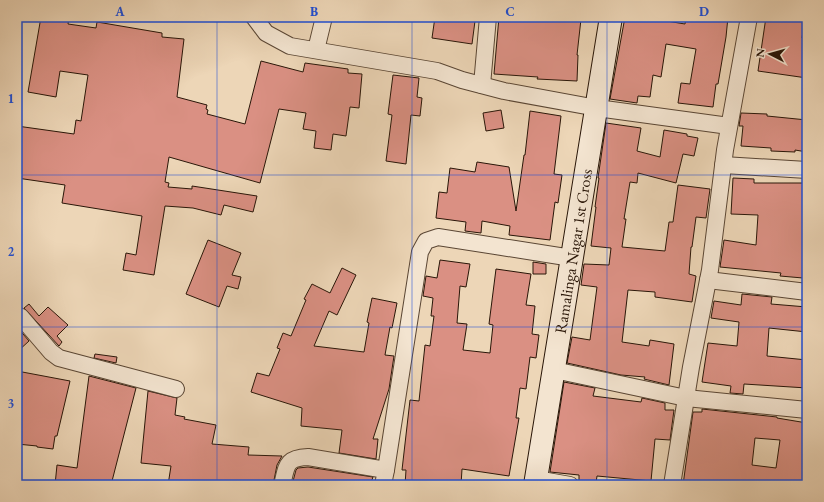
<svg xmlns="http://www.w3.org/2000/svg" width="824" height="502" font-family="'EB Garamond',serif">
  <rect width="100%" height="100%" fill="#edd6b7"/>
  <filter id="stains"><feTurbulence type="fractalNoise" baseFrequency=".005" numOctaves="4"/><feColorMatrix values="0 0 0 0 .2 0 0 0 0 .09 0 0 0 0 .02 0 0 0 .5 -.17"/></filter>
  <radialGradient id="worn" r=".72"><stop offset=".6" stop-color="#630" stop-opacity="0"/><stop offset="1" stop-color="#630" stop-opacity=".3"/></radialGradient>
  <g fill="#da9083" stroke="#291608" fill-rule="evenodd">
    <polygon points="41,17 69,17 68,24 96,28 97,22 162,33 162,37 184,39 177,97 207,105 206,109 208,110 207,114 245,124 261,61 303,72 305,63 348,69 348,73 362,74 359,108 350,107 346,136 333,134 331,150 314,148 316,131 303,129 306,113 279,109 260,183 169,157 165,182 169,183 168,187 192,189 192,186 257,196 253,212 224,205 221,215 193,208 165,206 154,275 123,270 126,253 136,255 142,216 62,203 65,185 17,178 17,126 74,134 76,120 81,121 88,75 60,71 56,97 28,92"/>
    <polygon points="435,17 446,17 475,21 472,44 432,38"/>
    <polygon points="499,17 563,17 581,19 577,55 578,55 577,81 537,79 538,77 494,74"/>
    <polygon points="625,17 642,17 685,24 686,17 728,17 726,37 718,84 716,84 713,107 678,103 681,83 690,84 696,49 666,44 661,77 653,75 650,97 638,96 637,103 610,99"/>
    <polygon points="766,17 805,17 802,38 807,39 807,78 758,71"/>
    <polygon points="393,75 419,78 417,97 422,98 420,116 411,115 406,164 386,161 392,115 388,114"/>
    <polygon points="501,110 504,128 486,131 483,113"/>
    <polygon points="530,111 561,116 554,174 562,175 558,203 555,202 550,240 509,235 510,226 482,221 481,233 465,231 466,222 436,218 439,192 447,193 450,168 475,172 477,162 509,167 516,211 524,155 525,155"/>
    <polygon points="741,113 767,114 767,116 807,120 807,152 795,150 795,152 771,151 771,148 741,146 743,126 739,126"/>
    <polygon points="606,123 641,128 637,151 660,157 664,130 687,134 687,136 698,138 694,156 683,154 676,183 638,173 637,183 630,182 624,219 626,219 622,247 665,251 669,222 673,222 678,185 710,189 706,218 696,217 692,247 691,247 689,274 696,276 692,302 655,297 655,292 628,290 622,342 649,346 650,340 674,344 669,385 644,379 645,377 621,375 567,363 572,337 590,340 597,287 581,285 584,264 609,265 611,248 591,246 596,207 595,207 599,178 598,178"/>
    <polygon points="733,178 754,179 754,183 807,183 807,224 803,278 780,276 781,273 720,267 724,240 756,245 758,215 731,214"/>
    <polygon points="208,240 241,253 232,275 241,277 238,289 227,286 219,307 186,294"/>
    <polygon points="440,260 470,264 466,287 460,286 457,323 467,324 463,350 490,353 493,325 489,324 496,269 531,274 526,305 535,306 532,334 539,335 536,358 530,357 526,389 520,388 516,418 519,418 509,476 462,469 461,485 405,485 406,470 402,470 410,400 419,401 425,345 430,346 434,316 431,316 433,298 423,296 426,276 437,278"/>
    <polygon points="533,262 546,264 546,274 533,274"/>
    <polygon points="342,268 356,275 337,315 329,311 314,346 364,352 369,323 367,322 372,298 397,303 392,328 390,327 385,355 394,356 389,389 373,439 378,439 376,459 339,453 342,430 301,426 302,408 251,392 257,373 269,376 280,349 277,348 283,333 291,336 306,300 304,299 312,284 330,293"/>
    <polygon points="742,294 772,297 771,304 807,307 807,332 769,328 767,356 807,360 807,388 744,384 743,394 730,393 731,386 702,382 708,343 737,346 739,322 711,318 714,301 741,305"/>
    <polygon points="29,304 39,316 48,307 68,325 57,336 62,342 59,346 24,308"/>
    <polygon points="17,327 29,341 17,352"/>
    <polygon points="95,354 117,357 116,363 94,358"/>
    <polygon points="17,371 70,381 57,436 55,436 53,449 37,447 37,446 17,444"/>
    <polygon points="89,376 136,388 111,485 55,485 57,465 77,468"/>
    <polygon points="564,382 595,388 593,396 641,402 642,398 665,403 665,410 674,410 670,440 655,439 651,481 597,476 596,483 579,481 579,475 550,472"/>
    <polygon points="148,391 177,398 175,415 185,417 184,419 216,425 212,444 249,447 248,455 282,456 277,465 273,485 263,485 247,481 246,485 168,485 171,466 141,463"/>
    <path d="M 702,409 L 777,417 L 777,418 L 807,423 L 807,485 L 683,485 L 693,412 L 702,412 ZM 755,438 L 780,440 L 776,468 L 752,465 Z"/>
    <polygon points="308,467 373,477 370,485 292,485 296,470 298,468"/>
  </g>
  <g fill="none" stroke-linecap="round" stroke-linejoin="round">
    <defs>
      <g id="street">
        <polyline points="254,17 266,33 290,46 437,71 462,80 504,91 597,108 729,126"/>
        <polyline points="316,50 324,17"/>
        <polyline points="482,85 488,17"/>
        <polyline points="723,165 807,170"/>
        <polyline points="708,280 807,292"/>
        <polyline points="17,315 21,317 51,352 59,358 176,389"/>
        <polyline points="554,370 686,398 807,410"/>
        <polyline points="536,479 570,485"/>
        <path d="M 282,485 C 287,466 285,458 308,457 L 386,470 L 420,252 L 426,241 L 438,237 L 572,258"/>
        <polyline points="383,485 386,470"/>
        <polyline points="672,485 691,367 710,270 725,150 749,17"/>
      </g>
      <g id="secondary">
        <path id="s1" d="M 535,485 L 611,17"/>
      </g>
    </defs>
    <use href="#street" stroke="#5a4634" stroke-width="18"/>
    <use href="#secondary" stroke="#291608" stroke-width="24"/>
    <use href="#street" stroke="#f3e4d0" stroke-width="16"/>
    <use href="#secondary" stroke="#f3e4d0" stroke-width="22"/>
  </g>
  <path fill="none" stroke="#1d4ed8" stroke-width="1" stroke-opacity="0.55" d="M 217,17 L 217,485M 412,17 L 412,485M 607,17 L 607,485M 17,175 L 807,175M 17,327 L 807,327"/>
  <g text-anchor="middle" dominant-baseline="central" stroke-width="3.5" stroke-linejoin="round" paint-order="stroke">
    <g font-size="16" fill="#291608" stroke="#f3e4d0">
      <text stroke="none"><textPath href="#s1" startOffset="237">Ramalinga Nagar 1st Cross</textPath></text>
    </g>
  </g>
  <rect width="824" height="502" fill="none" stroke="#edd6b7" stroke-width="44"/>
  <g transform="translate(770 54) rotate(276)" stroke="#f3e4d0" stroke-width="3" paint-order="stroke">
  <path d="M0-3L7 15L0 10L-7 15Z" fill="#291608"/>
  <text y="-6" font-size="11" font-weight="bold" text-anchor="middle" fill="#291608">N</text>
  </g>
  <rect x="22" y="22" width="780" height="458" fill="none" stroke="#1d4ed8" stroke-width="1.5"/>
  <g font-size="13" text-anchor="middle" font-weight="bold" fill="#1d4ed8">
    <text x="120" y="16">A</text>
    <text x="314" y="16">B</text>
    <text x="510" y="16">C</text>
    <text x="704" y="16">D</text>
    <text x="11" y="103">1</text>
    <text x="11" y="256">2</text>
    <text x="11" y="408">3</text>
  </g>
  <rect width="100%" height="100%" filter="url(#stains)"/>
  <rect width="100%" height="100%" fill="url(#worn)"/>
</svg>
